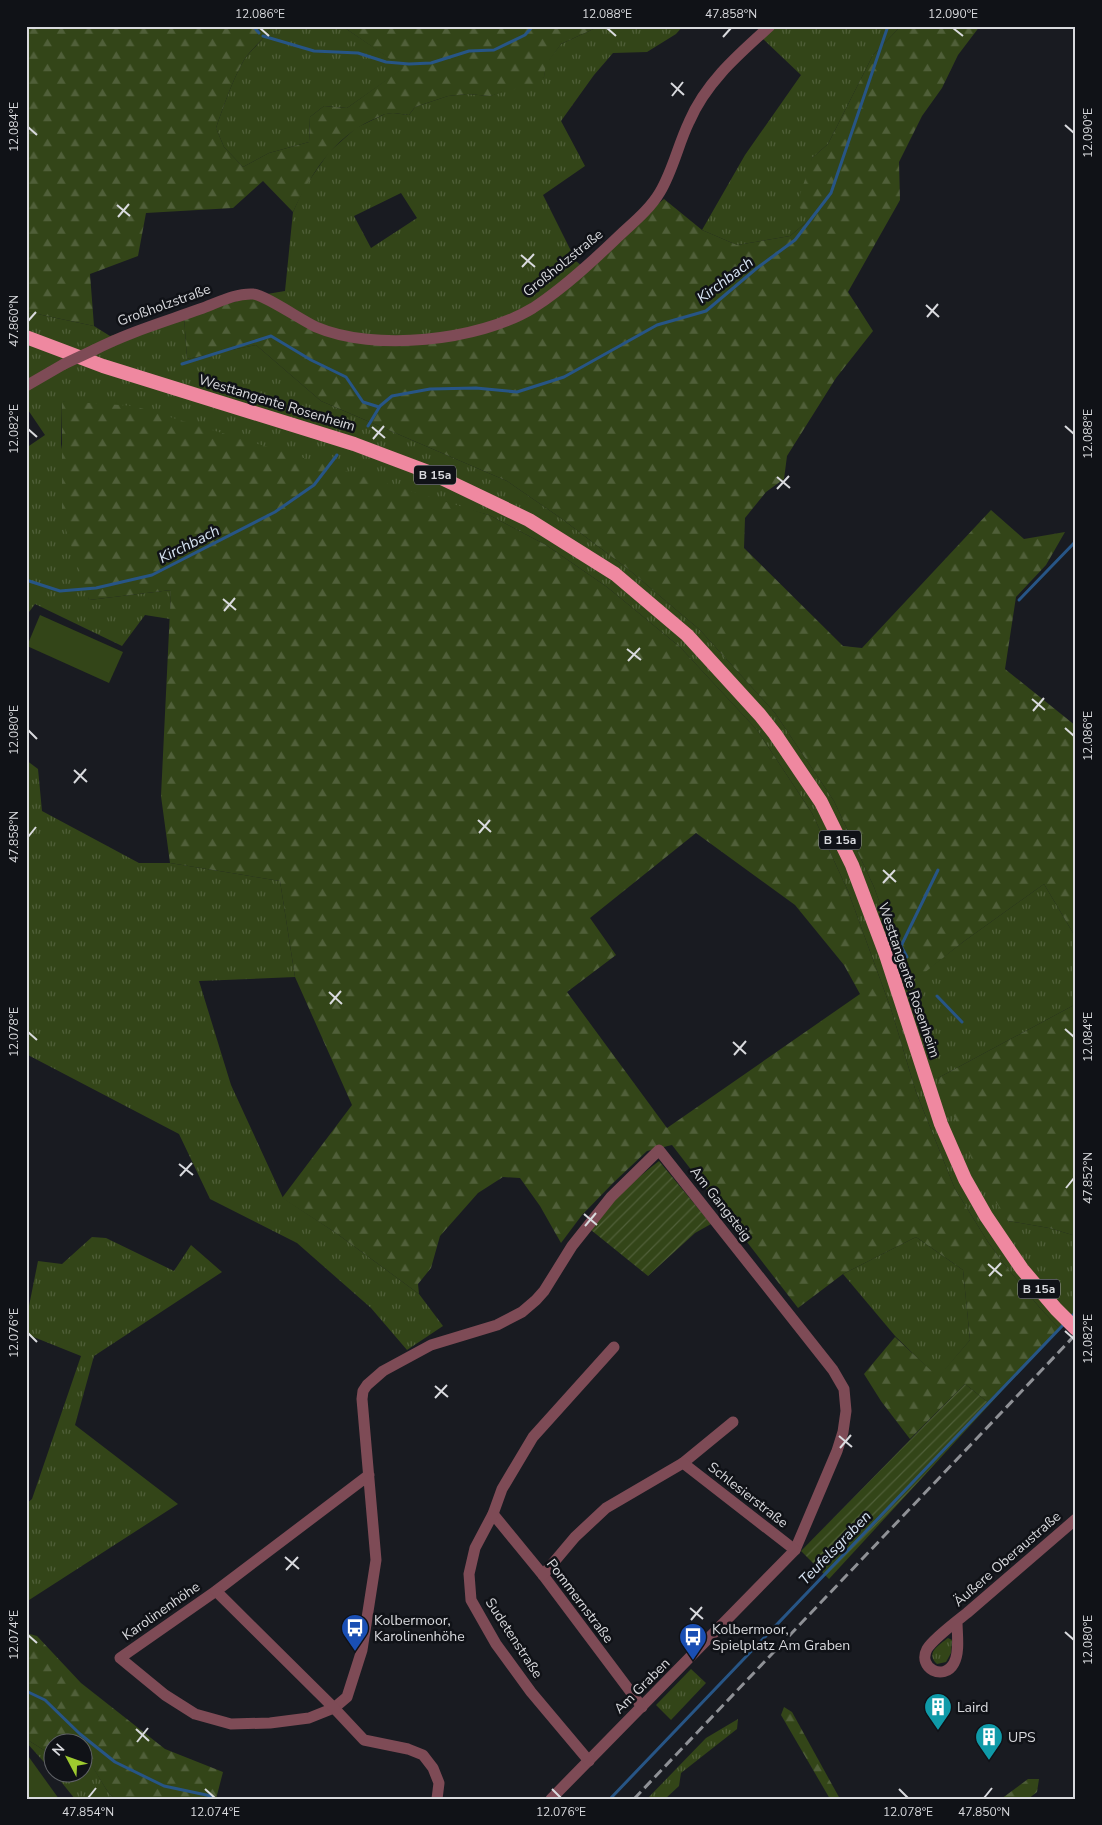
<svg xmlns="http://www.w3.org/2000/svg" width="1102" height="1825" font-family="'Nunito Sans',sans-serif">
  <defs>
    <pattern id="grass-tufts" width="24" height="20" patternUnits="userSpaceOnUse" patternTransform="scale(1.25)"><rect width="24" height="20" fill="#334518"/><path d="M3 7l-1-3M5 7V3M7 7l1-3M15 17l-1-3M17 17v-4M19 17l1-3" fill="none" stroke="#505f39"/></pattern>
    <pattern id="forest-firs" width="22" height="20" patternUnits="userSpaceOnUse" patternTransform="scale(1.25)"><rect width="22" height="20" fill="#334518"/><path d="M5 1l3.5 6h-7zM16 11l3.5 6h-7z" fill="#505f39"/></pattern>
    <pattern id="garden-furrows" width="10" height="10" patternUnits="userSpaceOnUse" patternTransform="scale(1.25)"><rect width="10" height="10" fill="#334518"/><path d="M-1 1l2-2M0 10L10 0M9 11l2-2" fill="none" stroke="#505f39"/></pattern>
  </defs>
  <rect width="100%" height="100%" fill="#191b21"/>
  <g fill="url(#grass-tufts)" fill-rule="evenodd">
    <path d="M 271,26 L 342,26 L 404,68 L 347,108 L 324,106 L 310,117 L 309,142 L 269,153 L 243,167 L 224,147 L 216,128 C 224,105 232,81 244,60 C 252,48 264,41 271,26 Z"/>
    <path d="M 600,26 L 683,26 L 676,34 L 647,52 L 613,53 L 594,75 L 561,121 L 585,166 L 543,195 L 576,261 L 583,267 L 531,311 L 431,340 L 344,334 L 255,296 L 285,291 L 293,212 L 304,188 L 329,152 L 356,128 L 385,114 L 393,113 L 409,115 L 415,107 L 448,96 L 467,94 L 490,96 L 544,77 L 545,65 L 561,44 ZM 401,193 L 417,218 L 371,248 L 354,216 Z"/>
    <polygon points="774,26 901,26 873,55 828,144 812,158 809,220 790,236 737,245 702,230 745,155 801,75 762,38"/>
    <polygon points="26,309 28,312 94,326 110,336 184,316 187,359 256,345 321,401 507,481 562,519 628,569 700,630 775,713 834,801 874,887 909,984 963,942 1044,884 1076,938 1076,1004 938,1078 1008,1221 1049,1228 1076,1236 1076,1310 1059,1328 1040,1308 1004,1264 988,1242 955,1189 916,1092 891,1009 848,891 812,813 757,730 680,647 607,587 546,545 489,515 62,401 61,444 89,600 171,590 170,619 145,615 122,646 35,604 26,616 26,448 45,435 26,407"/>
    <polygon points="26,760 38,769 42,811 139,863 170,863 280,881 295,977 199,981 231,1085 283,1198 336,1233 419,1294 443,1326 407,1350 371,1308 297,1243 210,1199 179,1134 26,1054"/>
    <polygon points="92,1237 106,1238 174,1271 191,1245 222,1272 94,1356 75,1425 178,1504 26,1602 26,1504 32,1499 81,1356 26,1334 26,1321 38,1261 62,1264"/>
    <polygon points="916,1237 963,1270 970,1340 938,1378 896,1337 843,1274"/>
    <path d="M 948,1638 L 952,1640 L 951,1653 L 946,1662 L 937,1664 C 925,1653 939,1645 948,1638 Z"/>
    <polygon points="691,1669 706,1683 671,1720 656,1705"/>
    <polygon points="738,1719 737,1729 681,1773 679,1786 665,1799 647,1799 706,1738"/>
    <polygon points="26,1739 52,1755 52,1771 26,1742"/>
    <polygon points="86,1755 106,1789 114,1799 75,1799 54,1773 82,1772 83,1756"/>
  </g>
  <g fill="url(#forest-firs)" fill-rule="evenodd">
    <path d="M 26,26 L 271,26 C 264,41 252,47 244,60 C 232,81 224,105 216,128 L 224,147 L 243,167 L 269,153 L 309,142 L 310,117 L 324,106 L 347,108 L 403,68 L 342,26 L 600,26 L 561,44 L 546,65 L 544,77 L 536,83 L 490,96 L 467,94 L 448,96 L 415,107 L 409,115 C 402,114 394,112 386,114 C 381,115 377,118 372,120 C 333,138 311,174 293,212 L 263,181 L 233,208 L 146,213 L 138,256 L 90,274 L 94,326 L 28,312 L 26,309 Z"/>
    <polygon points="901,26 980,26 958,55 942,88 922,116 899,162 900,200 848,292 873,331 836,378 787,456 784,479 766,492 745,518 744,548 843,646 862,648 991,510 1024,539 1065,532 1046,565 1016,597 1005,669 1076,726 1076,938 1044,884 963,942 909,985 874,887 834,801 775,713 700,630 628,569 562,519 507,481 321,401 256,345 187,359 184,316 255,296 344,334 431,340 531,311 664,199 702,230 737,245 790,236 809,220 797,204 812,158 828,144 873,55"/>
    <path d="M 62,401 L 134,406 L 489,515 L 546,545 L 607,587 L 680,647 L 757,730 L 812,813 L 848,891 L 891,1009 L 916,1092 L 955,1189 L 988,1242 L 1004,1264 L 1040,1308 L 1059,1328 L 990,1404 L 965,1384 L 910,1439 L 881,1401 L 864,1374 L 895,1337 L 938,1377 L 970,1340 L 963,1270 L 916,1237 L 843,1274 L 798,1308 L 672,1145 L 647,1151 L 613,1183 L 582,1215 L 561,1243 L 540,1206 L 520,1178 L 503,1177 L 478,1193 L 440,1236 L 431,1268 L 418,1284 L 419,1294 L 336,1233 L 282,1198 L 352,1105 L 295,977 L 280,881 L 170,863 L 161,796 L 171,590 L 89,600 L 62,518 ZM 696,833 L 795,905 L 844,965 L 860,994 L 667,1128 L 567,992 L 616,955 L 590,918 Z"/>
    <polygon points="1076,1004 1076,1236 1049,1228 1008,1221 978,1174 938,1078"/>
    <polygon points="26,1633 37,1636 81,1683 165,1749 223,1772 216,1799 114,1799 106,1789 86,1756 83,1756 82,1742 52,1742 52,1755 26,1739"/>
    <polygon points="784,1707 792,1712 840,1799 830,1799 781,1715"/>
    <polygon points="1028,1779 1039,1779 1037,1792 1028,1799 1001,1799"/>
  </g>
  <g fill="url(#garden-furrows)">
    <path d="M 659,1161 L 711,1224 L 695,1233 L 648,1276 L 591,1230 C 610,1202 633,1181 659,1161 Z"/>
    <polygon points="965,1384 990,1404 829,1579 801,1551"/>
  </g>
  <g fill="#334518">
    <polygon points="40,615 123,652 109,683 27,646"/>
    <polygon points="26,1753 59,1799 26,1799"/>
  </g>
  <g fill="none" stroke-linecap="round" stroke-linejoin="round">
    <g stroke="#275586" stroke-width="3">
      <polyline points="253,26 259,33"/>
      <polyline points="263,36 314,51 358,53 386,62 409,64 431,63 469,51 494,50 525,35 533,26"/>
      <polyline points="182,364 271,336 311,360 346,377 363,402 379,407"/>
      <polyline points="368,426 380,406 392,396 430,389 476,388 517,392 564,377 657,325 706,311 757,268 795,240 831,193 888,26"/>
      <polyline points="26,580 60,591 96,588 152,575 275,512 314,485 337,455"/>
      <polyline points="1019,600 1076,541"/>
      <polyline points="907,957 901,946 938,870"/>
      <polyline points="937,996 962,1022"/>
      <polyline points="1070,1318 1076,1312"/>
      <polyline points="26,1691 45,1700 80,1734 115,1762 164,1786 211,1796 214,1799"/>
      <polyline points="610,1799 1064,1324"/>
    </g>
    <g stroke="#7e4b56" stroke-width="11">
      <path d="M 94,350 C 129,332 164,322 200,309 C 217,303 235,293 253,294 C 265,295 301,320 316,327 C 374,352 479,341 533,308 C 564,288 593,261 620,235 C 634,222 650,209 660,192 C 673,170 678,145 689,122 C 706,82 739,54 770,26"/>
      <polyline points="26,386 64,364"/>
      <polyline points="683,1463 733,1422"/>
      <polyline points="369,1475 216,1591 120,1658 165,1695 195,1714 231,1724 270,1723 309,1718 334,1708 347,1697 362,1650 376,1560 362,1399 363,1391 367,1385 383,1371 431,1345 497,1325 522,1312 536,1300 544,1291 572,1246 611,1197 659,1150 833,1370 844,1389 846,1411 843,1432 837,1451 795,1550 551,1799"/>
      <polyline points="493,1514 543,1575 642,1707"/>
      <polyline points="543,1575 575,1537 606,1508 683,1463 795,1550"/>
      <polyline points="216,1591 334,1708 364,1740 408,1749 423,1755 433,1768 439,1783 437,1799"/>
      <path d="M 957,1621 C 957,1634 960,1652 954,1663 C 944,1682 917,1668 927,1649 C 933,1639 957,1621 967,1613 L 1076,1519"/>
      <polyline points="589,1761 531,1692 496,1644 471,1600 469,1574 475,1548 493,1514 502,1489 533,1437 614,1347"/>
    </g>
    <polyline stroke="#ef88a0" stroke-width="14" points="26,337 103,366 354,444 431,473 529,520 615,574 687,635 760,715 775,734 821,802 852,865 886,955 941,1124 965,1179 986,1216 1022,1269 1056,1309 1076,1329"/>
    <polyline stroke="#8f9196" stroke-width="3" stroke-dasharray="10 5" stroke-linecap="butt" points="634,1799 1076,1334"/>
    <polyline stroke="#7e4b56" stroke-width="11" points="64,364 94,350"/>
  </g>
  <path fill="none" stroke="#d9dade" stroke-width="2" d="M 260,28 L 269,36M 607,28 L 616,36M 953,28 L 963,36M 723,37 L 731,28M 671,83 L 684,95M 672,96 L 683,82M 1065,125 L 1074,133M 28,127 L 37,135M 117,205 L 130,216M 118,217 L 129,204M 521,255 L 535,267M 522,267 L 534,254M 926,305 L 939,317M 927,317 L 938,304M 28,321 L 36,312M 1065,426 L 1074,434M 372,427 L 385,438M 28,429 L 37,437M 373,439 L 384,426M 777,477 L 790,488M 777,489 L 789,476M 223,599 L 236,610M 224,611 L 235,598M 627,649 L 641,660M 628,661 L 640,648M 1032,699 L 1045,710M 1033,711 L 1044,698M 1065,728 L 1074,736M 28,730 L 37,739M 74,770 L 87,782M 74,783 L 86,769M 478,820 L 491,832M 479,833 L 490,820M 28,837 L 36,827M 883,870 L 896,882M 883,883 L 895,870M 329,992 L 342,1004M 330,1004 L 341,991M 1065,1029 L 1074,1037M 28,1032 L 37,1040M 733,1042 L 746,1054M 734,1055 L 746,1041M 179,1164 L 193,1175M 180,1176 L 192,1163M 1066,1188 L 1074,1178M 584,1214 L 597,1225M 585,1226 L 596,1213M 988,1264 L 1002,1276M 989,1276 L 1001,1263M 1065,1331 L 1074,1339M 28,1333 L 37,1342M 435,1386 L 448,1397M 435,1398 L 447,1385M 839,1436 L 852,1447M 840,1448 L 851,1435M 285,1557 L 299,1569M 286,1570 L 298,1557M 690,1608 L 703,1619M 691,1620 L 702,1607M 1065,1632 L 1074,1640M 28,1635 L 37,1643M 136,1729 L 149,1741M 137,1742 L 148,1728M 205,1789 L 215,1798M 552,1789 L 561,1798M 899,1789 L 908,1798M 88,1798 L 96,1788M 984,1798 L 992,1788"/>
  <defs>
    <symbol id="bus-pin" viewBox="-11 -11 22 30"><path d="M0 17L-7.5 6A9.5 9.5 0 1 1 7.5 6Z" fill="#1a4fb4" stroke="#101217"/><path d="M-5-6H5V4H4V6H2V4H-2V6H-4V4H-5ZM-3.5-4V0h7V-4ZM-3.5 1.2v1.5H-2V1.2ZM2 1.2v1.5H3.5V1.2Z" fill="#fff"/></symbol>
    <symbol id="building-pin" viewBox="-11 -11 22 30"><path d="M0 17L-7.5 6A9.5 9.5 0 1 1 7.5 6Z" fill="#0f9aa8" stroke="#101217"/><path d="M-4-6H4V6H1V3H-1V6H-4ZM-2.5-4.3h1.7v1.8h-1.7ZM.8-4.3h1.7v1.8H.8ZM-2.5-1h1.7V.8h-1.7ZM.8-1h1.7V.8H.8Z" fill="#fff"/></symbol>
  </defs>
  <g fill-rule="evenodd">
    <use href="#bus-pin" x="339" y="1612" width="32" height="43"/>
    <use href="#bus-pin" x="677" y="1621" width="32" height="43"/>
    <use href="#building-pin" x="922" y="1691" width="32" height="43"/>
    <use href="#building-pin" x="973" y="1721" width="32" height="43"/>
  </g>
  <g text-anchor="middle" dominant-baseline="central" stroke-width="5" stroke-linejoin="round" paint-order="stroke">
    <g fill="#101217" stroke="#9d9ea2" stroke-width="1">
      <rect x="414" y="465.5" width="42" height="19" rx="4"/>
      <rect x="819" y="830.5" width="42" height="19" rx="4"/>
      <rect x="1018" y="1279.5" width="42" height="19" rx="4"/>
    </g>
    <g font-size="12" font-weight="bold" fill="#d9dade">
      <text x="435" y="475">B 15a</text>
      <text x="840" y="840">B 15a</text>
      <text x="1039" y="1289">B 15a</text>
    </g>
    <g font-size="14" fill="#d9dade" stroke="#101217">
      <text transform="translate(563 263) rotate(-39)">Großholzstraße</text>
      <text transform="translate(164 305) rotate(-20)">Großholzstraße</text>
      <text transform="translate(277 403) rotate(17)">Westtangente Rosenheim</text>
      <text transform="translate(909 980) rotate(71)">Westtangente Rosenheim</text>
      <text transform="translate(721 1204) rotate(52)">Am Gangsteig</text>
      <text transform="translate(748 1495) rotate(38)">Schlesierstraße</text>
      <text transform="translate(1007 1559) rotate(-41)">Äußere Oberaustraße</text>
      <text transform="translate(580 1601) rotate(53)">Pommernstraße</text>
      <text transform="translate(161 1611) rotate(-35)">Karolinenhöhe</text>
      <text transform="translate(514 1638) rotate(57)">Sudetenstraße</text>
      <text transform="translate(642 1686) rotate(-45)">Am Graben</text>
    </g>
    <g font-size="14" fill="#d9dade" stroke="#101217" text-anchor="start">
      <text x="374" y="1620">Kolbermoor,<tspan x="374" dy="16">Karolinenhöhe</tspan></text>
      <text x="712" y="1629">Kolbermoor,<tspan x="712" dy="16">Spielplatz Am Graben</tspan></text>
      <text x="957" y="1707">Laird</text>
      <text x="1008" y="1737">UPS</text>
    </g>
    <g font-size="15" font-style="italic" fill="#d7e4f4" stroke="#101217">
      <text transform="translate(725 280) rotate(-37)">Kirchbach</text>
      <text transform="translate(189 544) rotate(-27)">Kirchbach</text>
      <text transform="translate(835 1548) rotate(-46)">Teufelsgraben</text>
    </g>
  </g>
  <rect width="1102" height="1825" fill="none" stroke="#101217" stroke-width="55"/>
  <g transform="translate(68 1758) rotate(311)"><circle r="24" fill="#101217" stroke="#606267"/>
  <path d="M0-4L9 19L0 12L-9 19Z" fill="#9eca2f"/>
  <text y="-8" font-size="14" font-weight="bold" text-anchor="middle" fill="#d9dade">N</text>
  </g>
  <rect x="28" y="28" width="1046" height="1770" fill="none" stroke="#d9dade" stroke-width="2"/>
  <g font-size="12" text-anchor="middle" fill="#d9dade">
    <text x="260" y="18">12.086°E</text>
    <text x="607" y="18">12.088°E</text>
    <text x="731" y="18">47.858°N</text>
    <text x="953" y="18">12.090°E</text>
    <text transform="translate(14 127) rotate(-90)" y="4">12.084°E</text>
    <text transform="translate(1088 133) rotate(-90)" y="4">12.090°E</text>
    <text transform="translate(14 321) rotate(-90)" y="4">47.860°N</text>
    <text transform="translate(14 429) rotate(-90)" y="4">12.082°E</text>
    <text transform="translate(1088 434) rotate(-90)" y="4">12.088°E</text>
    <text transform="translate(14 730) rotate(-90)" y="4">12.080°E</text>
    <text transform="translate(1088 736) rotate(-90)" y="4">12.086°E</text>
    <text transform="translate(14 837) rotate(-90)" y="4">47.858°N</text>
    <text transform="translate(14 1032) rotate(-90)" y="4">12.078°E</text>
    <text transform="translate(1088 1037) rotate(-90)" y="4">12.084°E</text>
    <text transform="translate(1088 1178) rotate(-90)" y="4">47.852°N</text>
    <text transform="translate(14 1333) rotate(-90)" y="4">12.076°E</text>
    <text transform="translate(1088 1339) rotate(-90)" y="4">12.082°E</text>
    <text transform="translate(14 1635) rotate(-90)" y="4">12.074°E</text>
    <text transform="translate(1088 1640) rotate(-90)" y="4">12.080°E</text>
    <text x="88" y="1816">47.854°N</text>
    <text x="215" y="1816">12.074°E</text>
    <text x="561" y="1816">12.076°E</text>
    <text x="908" y="1816">12.078°E</text>
    <text x="984" y="1816">47.850°N</text>
  </g>
</svg>
